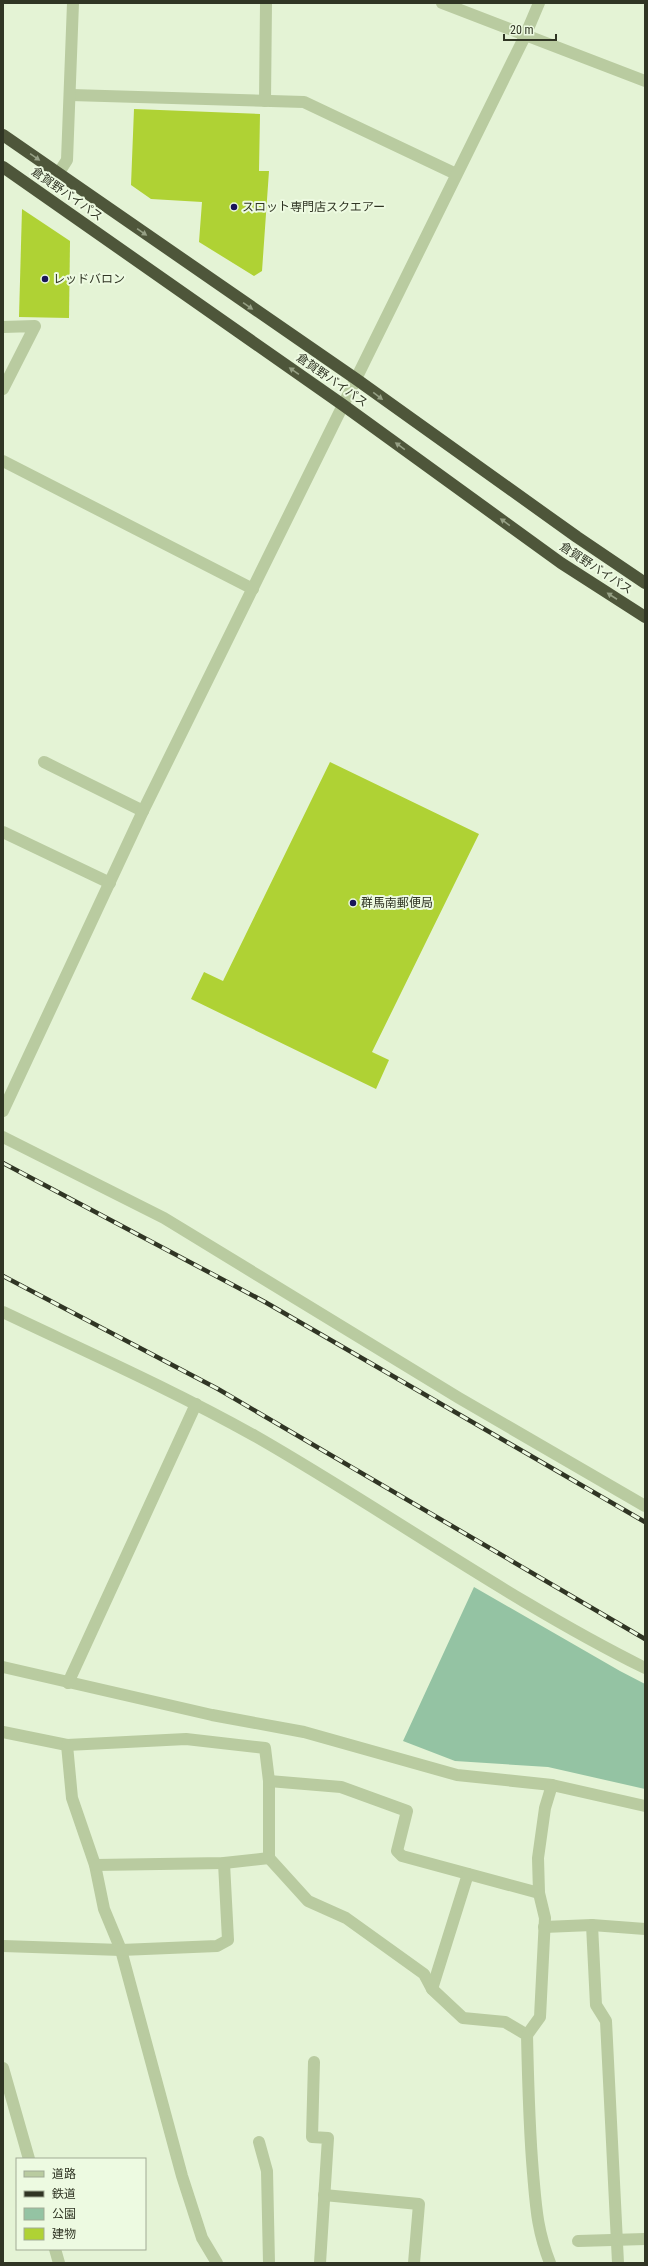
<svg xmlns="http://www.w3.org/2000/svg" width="648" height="2266" font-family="'Roboto Condensed','Noto Sans JP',sans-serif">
  <rect width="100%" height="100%" fill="#e4f3d5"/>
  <polygon fill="#94c3a3" points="474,1587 620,1671 645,1684 645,1789 548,1767 455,1761 403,1741"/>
  <g fill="#afd234">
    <polygon points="134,109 260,114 259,171 269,171 262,271 254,276 199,242 202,202 151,199 131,185"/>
    <polygon points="22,209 70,241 69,318 19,317"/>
    <polygon points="330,762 479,834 372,1052 389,1060 376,1089 191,999 204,972 223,981"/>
  </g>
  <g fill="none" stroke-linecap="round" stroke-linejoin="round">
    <g stroke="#b9cba0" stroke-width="12">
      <polyline points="442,3 645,81"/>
      <polyline points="71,95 304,102 456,174"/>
      <polyline points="265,101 266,3"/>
      <polyline points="58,174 67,160 73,3"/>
      <polyline points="3,327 35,326 3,389"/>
      <polyline points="3,461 253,589"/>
      <polyline points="44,762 143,811"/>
      <polyline points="3,832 110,883"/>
      <polyline points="3,1111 143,811 525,36 539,3"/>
      <polyline points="3,1137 164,1218 459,1398 645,1506"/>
      <path d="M 3,1312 C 87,1352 173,1390 255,1436 C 386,1511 510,1601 645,1668"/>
      <polyline points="3,1667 212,1715 304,1732 457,1775 552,1785 645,1806"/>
      <polyline points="68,1683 196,1404"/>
      <path d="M 3,1732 L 67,1745 L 186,1739 L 265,1748 L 269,1781 L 269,1858 L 308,1901 L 346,1918 L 424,1974 L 432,1989 L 463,2018 L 505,2022 L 527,2035 C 528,2081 529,2127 533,2173 C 536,2207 537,2230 550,2263"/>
      <polyline points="67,1745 72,1798 95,1865 104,1909 121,1950 182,2176 202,2238 217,2263"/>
      <polyline points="269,1781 341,1787 407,1811 397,1851 402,1856 539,1893"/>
      <polyline points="95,1865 224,1863 269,1858"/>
      <polyline points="592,1925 596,2005 606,2021 618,2263"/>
      <polyline points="544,1927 592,1925 645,1929"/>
      <polyline points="3,1946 121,1950 217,1946 228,1940 224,1863"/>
      <polyline points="432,1989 468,1874"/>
      <polyline points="527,2035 540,2017 545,1918 539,1893 538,1858 545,1808 552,1785"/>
      <polyline points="314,2062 312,2137 328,2138 320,2263"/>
      <polyline points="3,2068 29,2159"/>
      <polyline points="259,2142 267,2171 269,2263"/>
      <polyline points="324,2195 419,2204 414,2263"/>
      <polyline points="578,2241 645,2239"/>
      <polyline points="55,2249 59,2263"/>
    </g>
    <g stroke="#4e563a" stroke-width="12">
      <polyline points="3,135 356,379 577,537 645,583"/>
      <polyline points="3,167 343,405 561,563 645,617"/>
    </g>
    <defs>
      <g id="rail">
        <polyline points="3,1163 265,1302 645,1522"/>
        <polyline points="3,1276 218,1389 645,1639"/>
      </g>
    </defs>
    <use href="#rail" stroke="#303524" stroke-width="4.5"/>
    <use href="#rail" stroke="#edfae1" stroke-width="3" stroke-dasharray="9" stroke-linecap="butt"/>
  </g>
  <defs><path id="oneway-solid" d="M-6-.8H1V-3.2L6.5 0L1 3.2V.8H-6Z"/></defs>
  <g fill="#96a085">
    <use href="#oneway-solid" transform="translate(35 157) rotate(35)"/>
    <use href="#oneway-solid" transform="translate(142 232) rotate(35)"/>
    <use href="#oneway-solid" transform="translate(248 306) rotate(35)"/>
    <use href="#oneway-solid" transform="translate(294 371) rotate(-145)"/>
    <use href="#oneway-solid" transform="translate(378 396) rotate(37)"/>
    <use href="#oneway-solid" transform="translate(400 446) rotate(-144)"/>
    <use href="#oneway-solid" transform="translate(505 522) rotate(-144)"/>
    <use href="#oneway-solid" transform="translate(612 596) rotate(-147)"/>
  </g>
  <g fill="#191659" stroke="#edfae1" stroke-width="1.5">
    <circle cx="234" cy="207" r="4"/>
    <circle cx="45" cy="279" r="4"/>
    <circle cx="353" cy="903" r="4"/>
  </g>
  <g text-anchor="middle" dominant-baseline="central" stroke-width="4" stroke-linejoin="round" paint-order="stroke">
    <g font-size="12" fill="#303524" stroke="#edfae1">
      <text transform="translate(67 194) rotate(35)">倉賀野バイパス</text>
      <text transform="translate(332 380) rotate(35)">倉賀野バイパス</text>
      <text transform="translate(596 568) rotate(33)">倉賀野バイパス</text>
    </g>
    <g font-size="12" fill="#303524" stroke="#edfae1" text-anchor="start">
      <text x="242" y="207">スロット専門店スクエアー</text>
      <text x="53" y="279">レッドバロン</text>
      <text x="361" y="903">群馬南郵便局</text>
    </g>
  </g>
  <rect width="648" height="2266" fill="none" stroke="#303524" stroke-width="8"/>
  <rect x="16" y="2158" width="130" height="92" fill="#edfae1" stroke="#a1ab95"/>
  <rect x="24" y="2171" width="20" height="6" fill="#b9cba0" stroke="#a1ab95"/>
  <text x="52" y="2178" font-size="12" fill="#303524">道路</text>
  <rect x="24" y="2191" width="20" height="6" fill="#303524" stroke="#a1ab95"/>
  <text x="52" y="2198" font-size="12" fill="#303524">鉄道</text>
  <rect x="24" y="2208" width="20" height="12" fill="#94c3a3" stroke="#a1ab95"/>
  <text x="52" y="2218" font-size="12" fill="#303524">公園</text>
  <rect x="24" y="2228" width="20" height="12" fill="#afd234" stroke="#a1ab95"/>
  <text x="52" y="2238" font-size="12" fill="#303524">建物</text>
  <path d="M504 34v6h52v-6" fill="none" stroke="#303524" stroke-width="2"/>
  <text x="510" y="34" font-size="12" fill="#303524" stroke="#edfae1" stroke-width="3" paint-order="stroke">20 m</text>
</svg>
